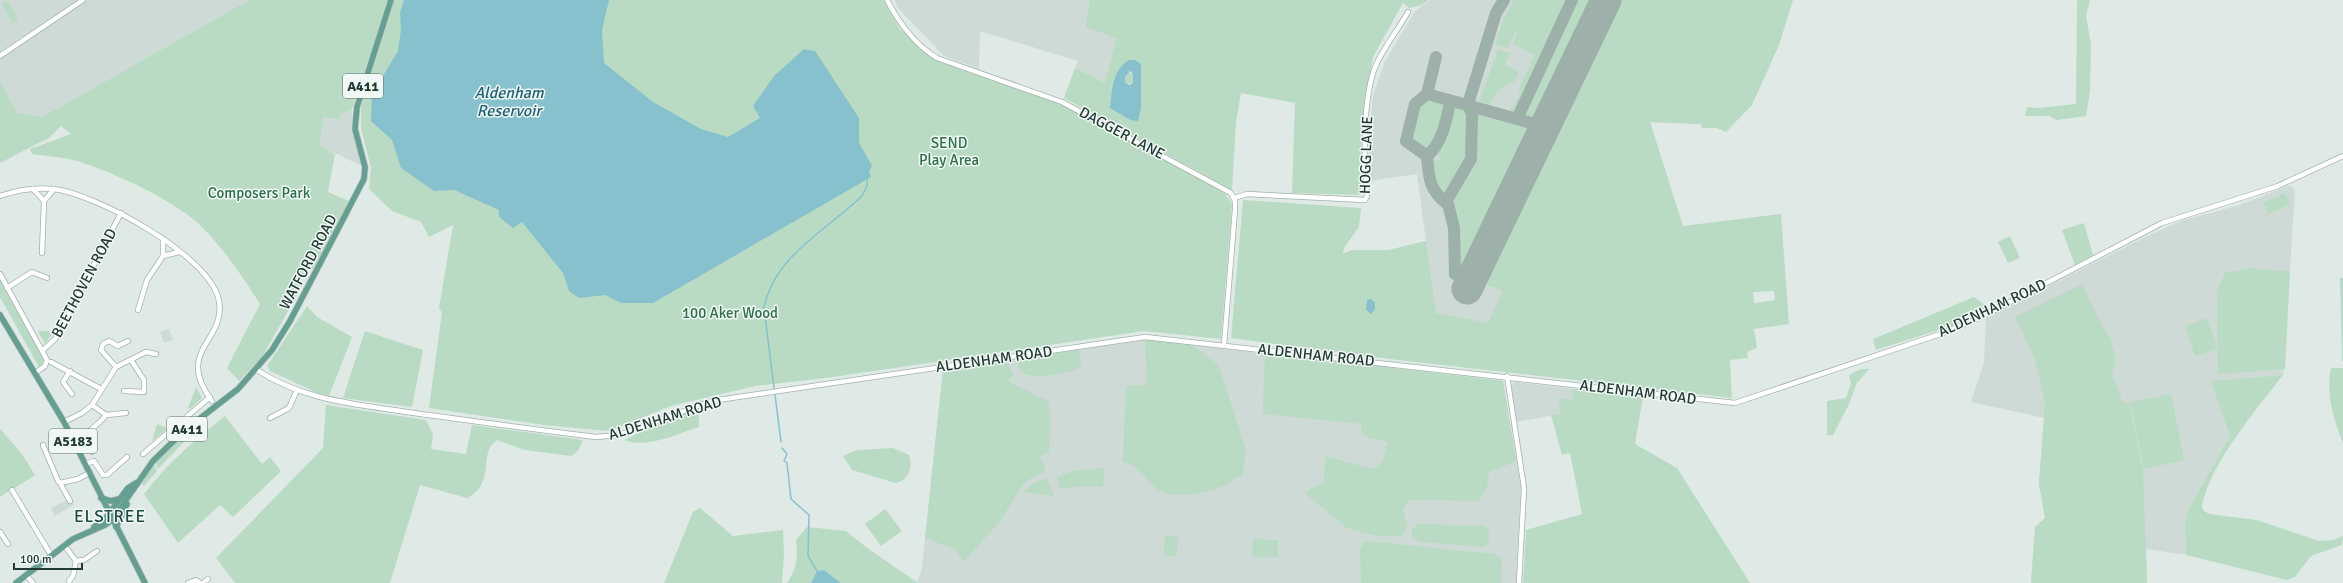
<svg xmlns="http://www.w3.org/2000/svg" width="2343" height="583" font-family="Signika,sans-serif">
  <rect width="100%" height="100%" fill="#dfeae6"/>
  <g fill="#cedad5">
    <polygon points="0,0 249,0 42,117 17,113 0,81"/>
    <polygon points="895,0 1090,0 1085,27 1116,37 1105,84 1075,68 1078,61 980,31 979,69 944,56 897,7"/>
    <polygon points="1431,0 1788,0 1720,125 1650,122 1700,282 1398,360 1343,254 1352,250 1389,250 1426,241 1417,174 1370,181 1369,139 1373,95 1385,61 1415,11"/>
    <polygon points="352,109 353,132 362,166 320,146 323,117"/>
    <polygon points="2291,185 2295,191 2283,375 2212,381 2230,436 2188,510 2185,524 2186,555 2146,549 2147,583 2031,583 2035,527 2045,518 2039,484 2044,418 1971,402 1984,362 1986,318 2147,236 2181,221 2239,205"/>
    <polygon points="169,329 173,340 164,343 160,332"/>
    <polygon points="1145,340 1503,381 1521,487 1516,583 917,583 922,568 943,370"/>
    <polygon points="1515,382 1573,389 1573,400 1560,414 1516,422 1510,390 1511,385"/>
    <polygon points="71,498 74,505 55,516 51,508"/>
  </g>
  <g fill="#b9dbc3" fill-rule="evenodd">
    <path d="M 249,0 L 388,0 L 352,109 L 341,113 L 339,119 L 323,117 L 320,146 L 335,154 L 328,192 L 349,201 L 313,269 L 306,266 L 297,295 L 262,357 L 239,381 L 227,368 L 260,304 C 243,277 225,251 203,228 C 177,201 113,172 77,161 C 62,157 47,156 32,154 L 30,149 L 71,134 L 61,126 L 49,138 L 0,163 L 0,81 L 17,113 L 42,117 Z"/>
    <polygon points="394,0 883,0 900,29 932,57 1053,100 1223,191 1232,204 1221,339 1144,331 833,377 755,386 671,406 608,431 544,425 429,408 442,313 439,308 453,225 429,237 421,222 392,211 369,189 371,168 361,128 361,106"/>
    <path d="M 1090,0 L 1429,0 L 1422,5 L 1409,8 L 1403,3 L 1373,57 L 1361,134 L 1360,195 L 1292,193 L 1295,103 L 1241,93 L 1236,122 L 1232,190 L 1064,98 L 1075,68 L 1105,83 L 1116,38 L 1085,27 ZM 1129,60 L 1141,64 L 1141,108 L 1130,120 L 1111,108 Z"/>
    <polygon points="1514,0 1594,0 1539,115 1532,119 1511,115 1510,110 1519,97 1520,86 1535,55 1513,44 1517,32 1515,31 1508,48 1496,44 1501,25"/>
    <path d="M 1617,0 L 1793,0 L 1779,45 L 1752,105 L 1726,132 L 1717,128 L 1702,128 L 1701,124 L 1650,122 L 1683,226 L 1781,214 L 1789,324 L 1754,329 L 1757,348 L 1747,352 L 1748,358 L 1730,360 L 1732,398 L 1398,360 L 1231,338 L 1243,200 L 1361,208 L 1359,227 L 1344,248 L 1343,254 L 1352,250 L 1389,250 L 1426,241 L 1436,313 L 1488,323 L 1503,291 L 1485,284 L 1482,281 ZM 1774,291 L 1775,300 L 1754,303 L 1753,292 Z"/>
    <polygon points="2077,0 2090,0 2086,16 2091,44 2090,91 2086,116 2057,120 2049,116 2025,116 2027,107 2038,108 2076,104"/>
    <polygon points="4,1 8,2 18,19 17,23 12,22 2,4"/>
    <path d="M 1498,49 L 1510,53 L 1505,65 L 1519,72 L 1514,82 C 1504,82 1491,99 1487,108 L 1478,106 Z"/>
    <circle cx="1129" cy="78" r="5.5"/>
    <path d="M 1428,101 L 1446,105 C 1445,114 1438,148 1428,150 L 1411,139 L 1418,109 Z"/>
    <polygon points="1451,106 1467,110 1470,114 1469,160 1446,197 1443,198 1435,187 1430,158 1431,155 1436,161 1440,160 1437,151 1449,122"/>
    <polygon points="1475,112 1527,125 1531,130 1463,271 1458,272 1457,225 1450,202 1474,159"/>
    <polygon points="2285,193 2290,204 2269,214 2263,203"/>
    <polygon points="2084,223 2093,255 2075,265 2062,230"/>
    <polygon points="2010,236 2020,258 2008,263 1998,242"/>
    <polygon points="2250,268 2290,272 2285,369 2218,374 2217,293 2225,273"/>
    <polygon points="0,275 45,360 39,367 0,297"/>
    <polygon points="2340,278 2343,278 2343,361 2342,361"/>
    <polygon points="2082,284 2102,326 2110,337 2116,360 2112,374 2122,401 2129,404 2143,470 2147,583 2031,583 2035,527 2045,518 2039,484 2045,403 2035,359 2015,317"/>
    <polygon points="1974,297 1988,307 1954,325 1876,350 1873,339"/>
    <polygon points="307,306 317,317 352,337 329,396 315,392 270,371 267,366"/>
    <polygon points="2207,318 2217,349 2195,356 2185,326"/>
    <polygon points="38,331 54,331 45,344"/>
    <polygon points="365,331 423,350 412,407 343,398"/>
    <path d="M 1145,340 L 1191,344 L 1219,366 L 1246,450 L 1242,477 C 1234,475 1231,483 1224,486 C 1207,492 1187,497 1170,494 C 1148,491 1143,465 1123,462 L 1126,386 L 1147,385 Z"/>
    <path d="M 1078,350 L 1082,363 L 1080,367 L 1076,370 C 1057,373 1019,387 1016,359 Z"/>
    <path d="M 1268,353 L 1503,381 L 1516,461 L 1489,472 L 1487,488 L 1478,501 L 1409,500 L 1403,509 L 1407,527 L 1402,536 L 1376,536 L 1347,528 L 1306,494 C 1311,486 1319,488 1324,482 L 1325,456 L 1372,469 C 1384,465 1385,453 1388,442 L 1368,438 L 1361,432 L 1362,424 L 1263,414 L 1264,365 Z"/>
    <polygon points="1006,360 1013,375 1008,381 1049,402 1051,423 1049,452 1040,456 1046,470 1028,480 1022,486 1000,521 964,562 954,549 925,538 943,370"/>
    <path d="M 2331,368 L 2343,368 L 2343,443 C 2333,419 2326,393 2331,368 Z"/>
    <polygon points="1861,369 1869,369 1857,383 1848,406 1833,435 1827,435 1827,401 1846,398 1851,383 1849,375"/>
    <path d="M 2283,375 C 2257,409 2210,463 2202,506 L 2203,510 L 2209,514 L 2257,520 L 2319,541 L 2333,540 L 2343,536 L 2342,545 L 2311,556 L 2295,577 L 2287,580 L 2186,555 L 2185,524 L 2188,510 L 2230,436 L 2211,381 Z"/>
    <polygon points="196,387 202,398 190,409 188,408"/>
    <polygon points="1573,389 1643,397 1635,444 1677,468 1750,583 1523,583 1526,530 1582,514 1570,453 1562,455 1551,415 1560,414 1559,398 1573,400"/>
    <polygon points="2171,394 2184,460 2144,469 2130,402"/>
    <path d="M 326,405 L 426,420 L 433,434 L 431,449 L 466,454 L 472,425 L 583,440 L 578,451 L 571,456 L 525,450 L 497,440 C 477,453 497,483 467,498 L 420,485 L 390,583 L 235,583 L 216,558 L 323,448 Z"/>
    <path d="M 699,408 L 699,427 C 676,434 648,449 624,440 L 676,416 Z"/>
    <path d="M 225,416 L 262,464 L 270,457 L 281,471 L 233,517 L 220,505 L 178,543 L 144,494 C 168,463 194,440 225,416 Z"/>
    <polygon points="204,421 158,469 155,463 177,440"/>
    <polygon points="157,424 168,428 152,441"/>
    <polygon points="0,429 22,454 35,475 0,497"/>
    <path d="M 893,448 L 909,455 C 913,466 909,480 896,483 L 852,470 L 843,456 L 857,450 Z"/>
    <polygon points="154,464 157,471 144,486 141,484"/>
    <polygon points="1105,468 1103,487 1086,486 1060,489 1057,477 1072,471"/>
    <polygon points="1047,478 1054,496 1024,492 1032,484"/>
    <polygon points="700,508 733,536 783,530 784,554 782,583 664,583 693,512"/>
    <polygon points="885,509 902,531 881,546 865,524"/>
    <path d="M 1417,524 L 1484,526 L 1489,530 C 1490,537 1490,542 1484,547 L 1420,542 L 1412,537 L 1412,530 Z"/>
    <path d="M 807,527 L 846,531 L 866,547 L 918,583 L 841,583 L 824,570 L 817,571 L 811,583 L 787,583 C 797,569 798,557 796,540 Z"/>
    <polygon points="1165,536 1178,537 1176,556 1164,555"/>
    <polygon points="1253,539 1278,540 1278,557 1252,557"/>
    <polygon points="1366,541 1495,554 1502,559 1501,583 1361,583 1360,548"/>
  </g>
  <g fill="#88c1ce" fill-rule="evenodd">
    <polygon points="404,0 609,0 602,30 604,63 653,102 701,129 728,137 760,118 753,106 774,76 804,49 815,51 859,118 859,143 872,166 869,172 871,177 653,303 621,303 605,295 579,298 569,291 563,273 522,222 513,228 499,217 499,210 454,190 434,191 401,168 392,140 371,121 372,94 398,51 401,29 400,13"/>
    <path d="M 1129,60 L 1135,60 L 1141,64 L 1141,108 L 1138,121 L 1130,120 L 1110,108 C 1112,91 1112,70 1129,60 ZM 1130,71 L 1133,74 L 1133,83 L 1129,85 L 1125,82 L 1125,77 Z"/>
    <polygon points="1370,299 1375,302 1375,309 1371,314 1366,310 1367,300"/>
    <polygon points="824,570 841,583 811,583 817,571"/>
  </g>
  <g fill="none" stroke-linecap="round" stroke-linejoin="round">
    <g stroke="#88c1ce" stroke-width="1.5">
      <path d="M 781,442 L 764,308 C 774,256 827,230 862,196 L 867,186 L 867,179"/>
      <polyline points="782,448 787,454 784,461 787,463 791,499 809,515 808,556 817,571"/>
    </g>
    <g stroke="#9db0aa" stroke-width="12">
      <path d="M 1436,57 L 1427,94 L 1415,104 L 1406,141 L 1427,156 C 1429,179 1429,189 1447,204"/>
      <polyline points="1427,94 1535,124 1540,129 1540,136"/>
      <polyline points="1517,119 1572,0"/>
      <polyline points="1535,124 1543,123 1550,116"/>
      <path d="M 1427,156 C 1442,144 1447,119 1450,101"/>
      <polyline points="1473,276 1466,280 1455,274 1454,228 1447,200 1471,159 1472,115 1468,104 1496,13 1504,0"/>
    </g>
    <polyline stroke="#9db0aa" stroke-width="31" points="1467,289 1606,0"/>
    <defs>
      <g id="minor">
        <path d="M 887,0 C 899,23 914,44 937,58 L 1062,102 L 1231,193 L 1235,201 L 1235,210 L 1224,345"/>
        <polyline points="0,56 83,0"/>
        <polyline points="33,189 44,201"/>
        <path d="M 0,196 C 17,190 35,187 54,189 C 96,194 211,256 219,301 C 226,342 174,350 212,401"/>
        <path d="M 1234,198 L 1247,194 L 1365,200 L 1367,196 C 1364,161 1362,98 1376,65 C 1384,47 1398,30 1408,12"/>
        <polyline points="42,253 44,201 54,189"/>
        <polyline points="163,256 179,252"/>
        <polyline points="0,274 47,360 45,366 35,373"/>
        <polyline points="7,288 32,272 47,278"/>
        <polyline points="138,310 147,280 163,256 163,239"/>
        <polyline points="43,350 55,339 121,213"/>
        <polyline points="51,362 101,389"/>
        <polyline points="116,367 101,350 103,344 109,341 118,346 128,341"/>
        <path d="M 257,370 C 303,400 354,404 407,412 C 470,421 533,429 596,437 L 619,435 L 711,401 L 1145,337 L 1735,403 L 1943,333 L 1981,317 L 2162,223 L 2278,186 L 2343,156"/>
        <polyline points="70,371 63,382 72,394"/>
        <polyline points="1507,376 1524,488 1519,583"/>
        <polyline points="124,391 144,392 144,380 131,360"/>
        <polyline points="92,405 106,415 126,413"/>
        <polyline points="270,418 289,408 297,390"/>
        <polyline points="64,422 82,413 92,405 116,367 146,352 156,354"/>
        <polyline points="43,445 58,481 60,483 78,479 89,473"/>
        <path d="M 92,452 L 85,438 C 88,429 100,424 106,415"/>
        <polyline points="143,454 210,397"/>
        <polyline points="85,464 94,461 103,475 107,475 127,457"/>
        <polyline points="60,483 70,501"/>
        <polyline points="12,490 51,555"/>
        <polyline points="0,532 8,544"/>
        <polyline points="64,545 76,561 73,576 69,581"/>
        <polyline points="76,561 84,560 97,551"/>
        <polyline points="26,575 33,583"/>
        <polyline points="188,583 196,580 200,583"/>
        <polyline points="203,583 208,579"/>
      </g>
      <g id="major">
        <polyline points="0,315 64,422 145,583"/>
        <polyline points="101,498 111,501 119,499"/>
        <polyline points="94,527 105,519 128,488 136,483"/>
        <polyline points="116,527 127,504"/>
        <polyline points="16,583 73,539 105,525 112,520 153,461 185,430 238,389 272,350 290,321 364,179 365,167 355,129 357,107 391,0"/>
      </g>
    </defs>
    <use href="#minor" stroke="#a2b2ad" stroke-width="6"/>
    <use href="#major" stroke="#bcc4c2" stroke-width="7"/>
    <use href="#minor" stroke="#fff" stroke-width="4.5"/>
    <use href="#major" stroke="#659f92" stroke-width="5.5"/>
  </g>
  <g text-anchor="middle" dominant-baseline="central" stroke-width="3" stroke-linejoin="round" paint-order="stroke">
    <g fill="#f0f7f4" stroke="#5f736e" stroke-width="1">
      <rect x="343" y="74" width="40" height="24" rx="3"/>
      <rect x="167" y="417" width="40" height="24" rx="3"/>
      <rect x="49" y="429" width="48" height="24" rx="3"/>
    </g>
    <g font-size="14" font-weight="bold" fill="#213a34">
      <text x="363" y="86">A411</text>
      <text x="187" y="429">A411</text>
      <text x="73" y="441">A5183</text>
    </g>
    <g font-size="15" fill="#213a34" stroke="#f0f7f4">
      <text transform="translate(1122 133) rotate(28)">DAGGER LANE</text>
      <text transform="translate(1366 155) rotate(-88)">HOGG LANE</text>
      <text transform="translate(308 262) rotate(-62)">WATFORD ROAD</text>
      <text transform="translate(84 283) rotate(-62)">BEETHOVEN ROAD</text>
      <text transform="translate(1992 308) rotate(-25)">ALDENHAM ROAD</text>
      <text transform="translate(1316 355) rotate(6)">ALDENHAM ROAD</text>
      <text transform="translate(994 359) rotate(-8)">ALDENHAM ROAD</text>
      <text transform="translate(1638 392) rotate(7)">ALDENHAM ROAD</text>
      <text transform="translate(665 418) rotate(-17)">ALDENHAM ROAD</text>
    </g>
    <g font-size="15" fill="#2c6f49" stroke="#f0f7f4">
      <text x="949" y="143">SEND<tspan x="949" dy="17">Play Area</tspan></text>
      <text x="259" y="193">Composers Park</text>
      <text x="730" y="313">100 Aker Wood</text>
    </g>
    <g font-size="16" font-style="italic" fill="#1d6273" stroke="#f0f7f4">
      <text x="509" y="93">Aldenham<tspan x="509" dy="18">Reservoir</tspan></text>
    </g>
    <g font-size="17" letter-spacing="1" fill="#1e4b42" stroke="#f0f7f4">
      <text x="110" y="516">ELSTREE</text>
    </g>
  </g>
  <path d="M14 563v6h68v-6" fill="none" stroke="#213a34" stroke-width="2"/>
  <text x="20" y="563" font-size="12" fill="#213a34" stroke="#f0f7f4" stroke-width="3" paint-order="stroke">100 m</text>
</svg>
